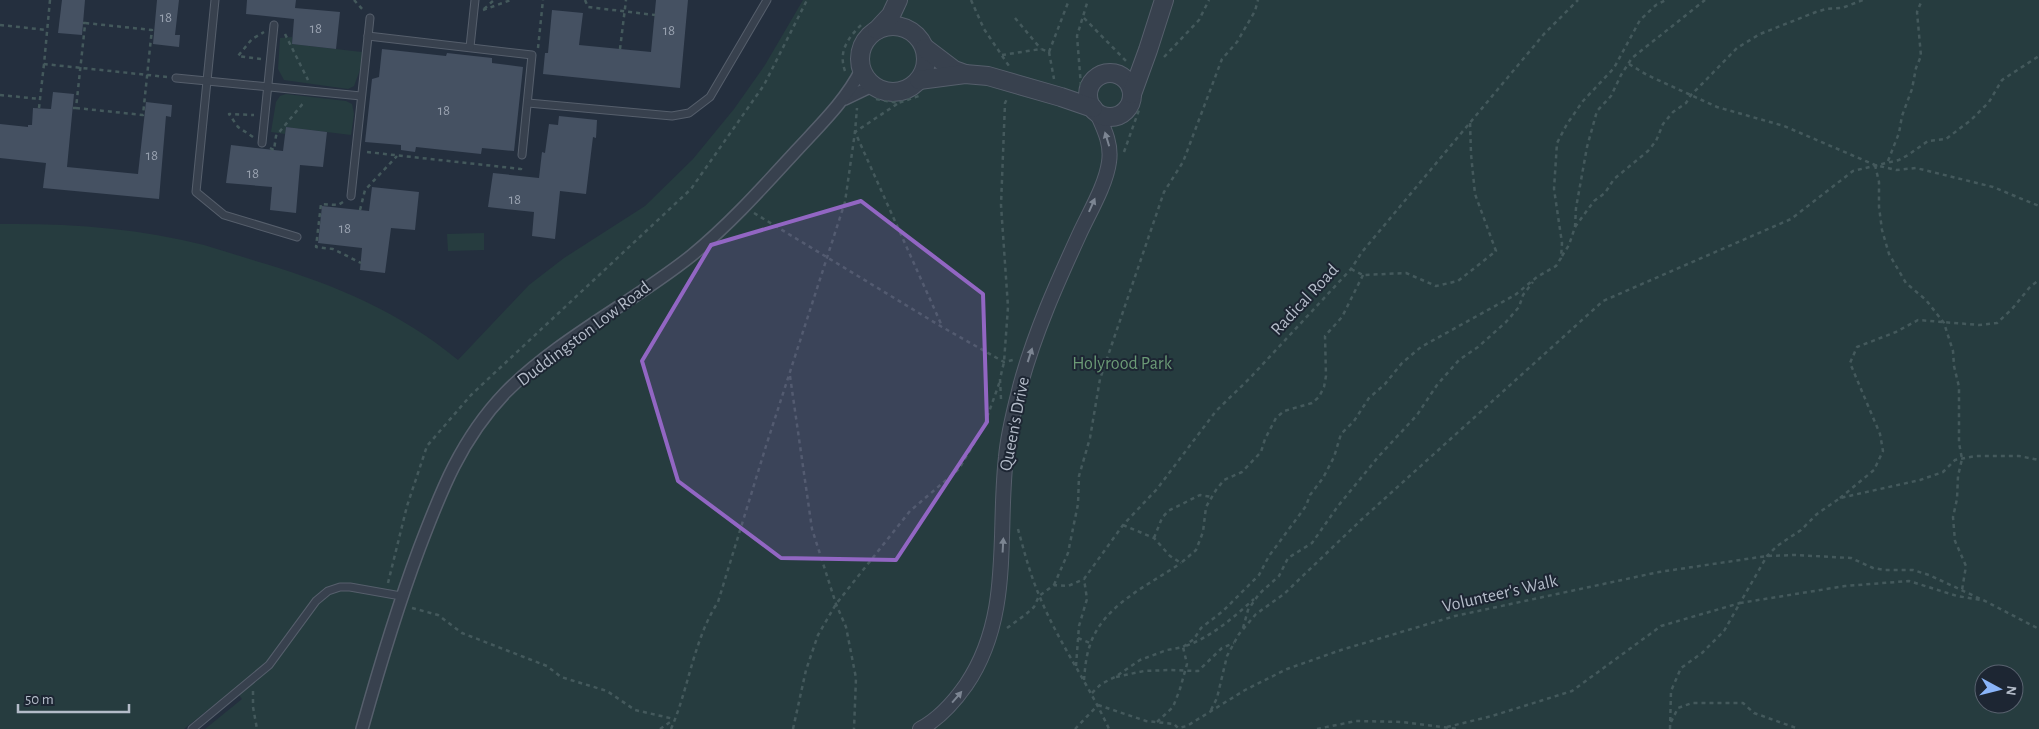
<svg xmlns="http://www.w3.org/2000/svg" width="2039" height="729" font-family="'Alegreya Sans',sans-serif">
  <rect width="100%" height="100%" fill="#242f3e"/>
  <g fill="#263c3f" fill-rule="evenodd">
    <path d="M 803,0 L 2039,0 L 2039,729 L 205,729 L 242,699 L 234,689 L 184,729 L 0,729 L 0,224 C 67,223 138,228 204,245 C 225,251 245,258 266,264 C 335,285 402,313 458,360 L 529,285 L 564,258 L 645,206 L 693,159 L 734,109 L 765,65 ZM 1984,674 L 2014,674 L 2014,704 L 1984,704 Z"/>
    <polygon points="292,37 292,44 362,52 361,67 354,86 348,89 284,80 278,69 280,38"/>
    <polygon points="286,94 346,101 352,104 354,114 351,135 286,127 285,134 271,132 276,102 280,96"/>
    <polygon points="484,233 484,250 448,251 447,234"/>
  </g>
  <g fill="#455162">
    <polygon points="62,0 85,0 82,35 58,33"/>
    <polygon points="157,0 179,0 175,35 180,35 179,47 153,44"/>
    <polygon points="247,0 296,0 295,8 340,12 336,49 292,44 294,19 246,14"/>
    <polygon points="656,0 688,0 680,88 543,74 545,53 548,53 552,10 583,13 579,45 651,52"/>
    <polygon points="382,49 446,56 447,53 492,58 492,63 523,67 514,151 482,148 481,154 416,147 415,152 401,150 401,145 365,142 372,79 379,77"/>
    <polygon points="53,92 74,94 67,167 138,174 146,102 172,105 171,117 166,116 159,199 43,188 46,163 0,158 0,124 28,127 28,125 32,125 33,108 51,109"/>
    <polygon points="559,116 597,120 596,138 593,137 586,194 560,191 555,239 532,236 534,212 488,207 493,173 539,178 542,152 545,153 549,124 558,125"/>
    <polygon points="286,127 327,132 323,167 300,165 296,213 270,210 272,187 226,183 231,145 283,151"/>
    <polygon points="372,187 419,192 415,230 391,228 385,273 360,270 362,248 318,243 322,206 369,211"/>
  </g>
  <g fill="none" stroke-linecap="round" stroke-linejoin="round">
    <defs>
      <g id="service">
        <polyline points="215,0 196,192 224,215 297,237"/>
        <polyline points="368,36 532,55 522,155"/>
        <polyline points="470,47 475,0"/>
        <polyline points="176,78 361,96"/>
        <polyline points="528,103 672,116 689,113 710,97 767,0"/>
        <polyline points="262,143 274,25"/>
        <polyline points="351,196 370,18"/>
        <polyline points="192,729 269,665 316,601 328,591 340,587 350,587 401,596"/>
      </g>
      <g id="pedestrian">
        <polyline points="845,99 872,86"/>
        <path d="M 362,729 C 379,668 397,608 419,549 C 441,491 461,439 505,393 C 558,339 632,303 691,256 C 730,224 763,187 797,150 C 820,125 846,100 861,70"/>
      </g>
      <path id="minor" d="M 920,729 C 939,719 954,702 966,685 C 1013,616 997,535 1006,457 C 1008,432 1015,407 1021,383 C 1035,332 1057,283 1079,235 C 1089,213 1106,185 1109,162 C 1112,143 1103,127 1096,111"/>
      <g id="tertiary">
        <circle cx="893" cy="59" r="33"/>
        <polyline points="877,30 891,15 898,0"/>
        <polyline points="925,48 954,70 965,74"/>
        <circle cx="1110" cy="95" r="22"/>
        <polyline points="919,80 965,74 988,76 1061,97 1093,108"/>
        <polyline points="1132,94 1148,50 1164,0"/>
      </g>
    </defs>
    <use href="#service" stroke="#565f6c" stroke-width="9"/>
    <use href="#pedestrian" stroke="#565f6c" stroke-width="14"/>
    <use href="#minor" stroke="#565f6c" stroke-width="16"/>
    <use href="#tertiary" stroke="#565f6c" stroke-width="20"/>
    <g stroke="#44595c" stroke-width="2.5" stroke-dasharray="4 4" stroke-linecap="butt">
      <polyline points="50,0 44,64 167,77"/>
      <polyline points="354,0 363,10"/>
      <polyline points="585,0 588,7 655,15"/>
      <polyline points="971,0 984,29 1009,66"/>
      <polyline points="484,9 494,0"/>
      <polyline points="483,10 511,0"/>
      <polyline points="1015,18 1041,49"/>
      <polyline points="1084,18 1127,62"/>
      <polyline points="0,25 47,30"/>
      <polyline points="285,34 308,80"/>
      <polyline points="538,48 543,0"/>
      <polyline points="620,49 626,0"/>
      <polyline points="1049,52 1054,79"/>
      <polyline points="1002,55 1041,49 1049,52 1069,0"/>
      <polyline points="1164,57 1199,20 1209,0"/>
      <polyline points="261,59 238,56 252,39 264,32"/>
      <polyline points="1629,64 1647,75 1717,107 1784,126 1875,165 1896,170 1916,168 1993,187 2039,206"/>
      <path d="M 845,71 C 838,51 848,38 862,24"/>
      <polyline points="1081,86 1077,36 1088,0"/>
      <polyline points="0,95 40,99"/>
      <polyline points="876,99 898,103 919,96"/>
      <polyline points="897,104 855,132 942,326"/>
      <polyline points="39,108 44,64"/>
      <polyline points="73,108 76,108 85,25 85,23 83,23"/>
      <polyline points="76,108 143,115 151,38 152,30 85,23"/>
      <polyline points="253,137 238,127 229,114 254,115"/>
      <polyline points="270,148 274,150 276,136 305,101"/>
      <polyline points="367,152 521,169 521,165"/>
      <polyline points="1124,152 1140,107"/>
      <polyline points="1888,161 1899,133 1902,116 1912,89 1916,68 1921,56 1917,12 1922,0"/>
      <polyline points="1875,165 1879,182 1879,207 1882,230 1889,254 1906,283 1926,300 1944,323 1953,351 1954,366 1959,387 1959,443 1962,459 1958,476 1957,499 1953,517 1955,541 1966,566 1962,590"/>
      <polyline points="343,202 338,205 321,204 316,247 333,249 361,263"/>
      <polyline points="360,210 365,190 397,156"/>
      <polyline points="754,213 942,327 1004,362 1013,360"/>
      <polyline points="1575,227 1594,201 1605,193 1614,179 1648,151 1656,141 1663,124 1673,112 1686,103 1691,95 1702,84 1737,48 1760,34 1816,12 1826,9 1842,8 1863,0"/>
      <polyline points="1562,256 1569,245 1575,227 1576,208 1587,147 1597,111 1611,96 1621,75 1632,58 1705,0"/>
      <polyline points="1351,269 1363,275 1406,273 1436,286 1458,281 1496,251 1475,194 1471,154 1470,122"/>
      <polyline points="790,376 812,529 836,604 846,627 856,678 854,729"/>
      <polyline points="1001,399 1000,379 1004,362 1008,307 1001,205 1005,103 1008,97"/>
      <polyline points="1840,498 1874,470 1883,451 1880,434 1850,363 1857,347 1896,332 1918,320 1979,325 1997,323 2012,309 2030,287 2039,280"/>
      <polyline points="1123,525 1154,538 1170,556 1181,563 1196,550 1203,532 1206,507 1216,490 1224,480 1242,472 1261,452 1265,439 1276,418 1284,411 1312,403 1319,397 1324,387 1326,376 1325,336 1342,317 1363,275"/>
      <path d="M 1018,529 C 1024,551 1030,574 1039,595 C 1058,642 1088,683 1109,729"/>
      <polyline points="1154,538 1162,518 1168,511 1200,495 1212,497"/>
      <polyline points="388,583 407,506 427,446 471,395 691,189 764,85 807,0"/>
      <polyline points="1054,585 1068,553 1078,504 1079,476 1090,438 1100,379 1164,192 1183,162 1222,59 1237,42 1255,11 1258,0"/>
      <polyline points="412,608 438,615 462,633 547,666 561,677 607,691 635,710 674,719"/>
      <polyline points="1007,628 1025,615 1034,607 1039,596 1054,585 1068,586 1084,579 1123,525 1157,489 1216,411 1250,378 1351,269 1362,252 1544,34 1578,0"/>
      <polyline points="1243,628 1248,610 1259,594 1279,576 1288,558 1312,543 1338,506 1379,456 1417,415 1437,385 1459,360 1478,347 1506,322 1519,307 1523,295 1533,282"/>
      <polyline points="1078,638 1090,643"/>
      <polyline points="1076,666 1079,626 1087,599 1084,579"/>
      <polyline points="1116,677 1144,671 1169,670 1198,671 1222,648 1234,643"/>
      <path d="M 1084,680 C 1085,668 1086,656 1090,645 C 1103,605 1149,585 1181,563"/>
      <polyline points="253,691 253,707 257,729"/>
      <polyline points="1092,693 1101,684 1115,677 1140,660 1167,650 1183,647 1194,639 1201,628 1223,611 1259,575 1269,556 1306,506 1310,495 1323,478 1334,457 1341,434 1354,421 1369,398 1385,384 1402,363 1421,347 1515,295 1537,277 1556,266 1561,258 1562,243 1554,189 1557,143 1567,124 1583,101 1614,68 1640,20 1656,5 1666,0"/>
      <polyline points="1098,705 1146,721 1174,724 1178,728 1187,726 1245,690 1287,669 1341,650 1455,616 1659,572 1767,556 1795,555 1851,558 1873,568 1885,570 1913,570 1929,575 1985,601 2039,629"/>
      <polyline points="1211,710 1217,698 1227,656 1239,634 1256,614 1284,594 1361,520 1603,301 1791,219 1853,171 1899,160 1908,155 1928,141 1946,139 1971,120 1989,102 2002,80 2039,56"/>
      <path d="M 1157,722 L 1173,707 L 1180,689 L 1187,664 L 1183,647 C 1210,638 1233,618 1254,599"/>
      <polyline points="1671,722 1678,708 1692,703 1743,703 1754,713 1799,729"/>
      <polyline points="1447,727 1492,716 1572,691 1661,626 1740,603 1767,556 1777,546 1801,530 1817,514 1840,498 1920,480 1943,472 1955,460 1976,456 2019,456 2039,460"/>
      <polyline points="660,729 673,720"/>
      <path d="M 671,729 C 689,688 693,641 718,602 L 766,446 L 845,202 L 855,132 L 857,108"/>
      <polyline points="793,729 806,670 818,635 836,604 910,511 959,469 984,426 1000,381"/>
      <polyline points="1075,729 1098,705"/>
      <polyline points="1317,729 1356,721 1402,722 1458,729"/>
      <polyline points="1670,729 1671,691 1681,668 1702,653 1724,631 1740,603 1845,586 1909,581 1957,596 1981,600"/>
    </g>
    <use href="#service" stroke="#38414e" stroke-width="7"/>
    <use href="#pedestrian" stroke="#38414e" stroke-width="11"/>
    <use href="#minor" stroke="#38414e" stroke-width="14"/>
    <use href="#tertiary" stroke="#38414e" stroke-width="18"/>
  </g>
  <defs><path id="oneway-solid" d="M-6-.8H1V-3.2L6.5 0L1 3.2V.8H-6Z" transform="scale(1.25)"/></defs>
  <g fill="#7c8592">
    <use href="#oneway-solid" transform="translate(1107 139) rotate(-107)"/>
    <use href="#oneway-solid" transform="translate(1092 205) rotate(-66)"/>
    <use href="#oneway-solid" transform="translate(1030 355) rotate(-72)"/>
    <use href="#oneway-solid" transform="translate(1003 545) rotate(-87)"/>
    <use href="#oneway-solid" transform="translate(957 697) rotate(-49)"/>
  </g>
  <path fill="#9266c3" fill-opacity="0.2" stroke="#9266c3" stroke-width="4" stroke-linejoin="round" d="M 861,201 L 983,294 L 987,422 L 896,560 L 781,558 L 678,481 L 642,361 L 711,245 Z"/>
  <g text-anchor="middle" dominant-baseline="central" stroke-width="4" stroke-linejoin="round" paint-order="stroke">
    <g font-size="15" fill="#98a1af">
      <text x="166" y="17">18</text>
      <text x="316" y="28">18</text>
      <text x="669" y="30">18</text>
      <text x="444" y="110">18</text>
      <text x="152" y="155">18</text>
      <text x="253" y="173">18</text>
      <text x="515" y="199">18</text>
      <text x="345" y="228">18</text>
    </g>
    <g font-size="18" fill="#b4bcc9" stroke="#1d2633">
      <text transform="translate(1305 300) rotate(-47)">Radical Road</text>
      <text transform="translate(584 334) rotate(-37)">Duddingston Low Road</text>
      <text transform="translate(1015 424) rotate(-79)">Queen's Drive</text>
      <text transform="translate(1500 594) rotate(-13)">Volunteer's Walk</text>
    </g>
    <g font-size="18" fill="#6b9a76" stroke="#1d2633">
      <text x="1122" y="364">Holyrood Park</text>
    </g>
  </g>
  <g transform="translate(1999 689) rotate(97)"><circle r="24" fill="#1d2633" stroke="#59626f"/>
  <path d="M0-4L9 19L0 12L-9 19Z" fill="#8ab4f8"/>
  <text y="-8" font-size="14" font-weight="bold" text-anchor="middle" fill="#b4bcc9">N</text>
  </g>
  <path d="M18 704v8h111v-8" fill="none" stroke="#b4bcc9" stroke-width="2.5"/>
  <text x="25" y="704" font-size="15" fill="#b4bcc9" stroke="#1d2633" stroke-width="4" paint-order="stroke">50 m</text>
</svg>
